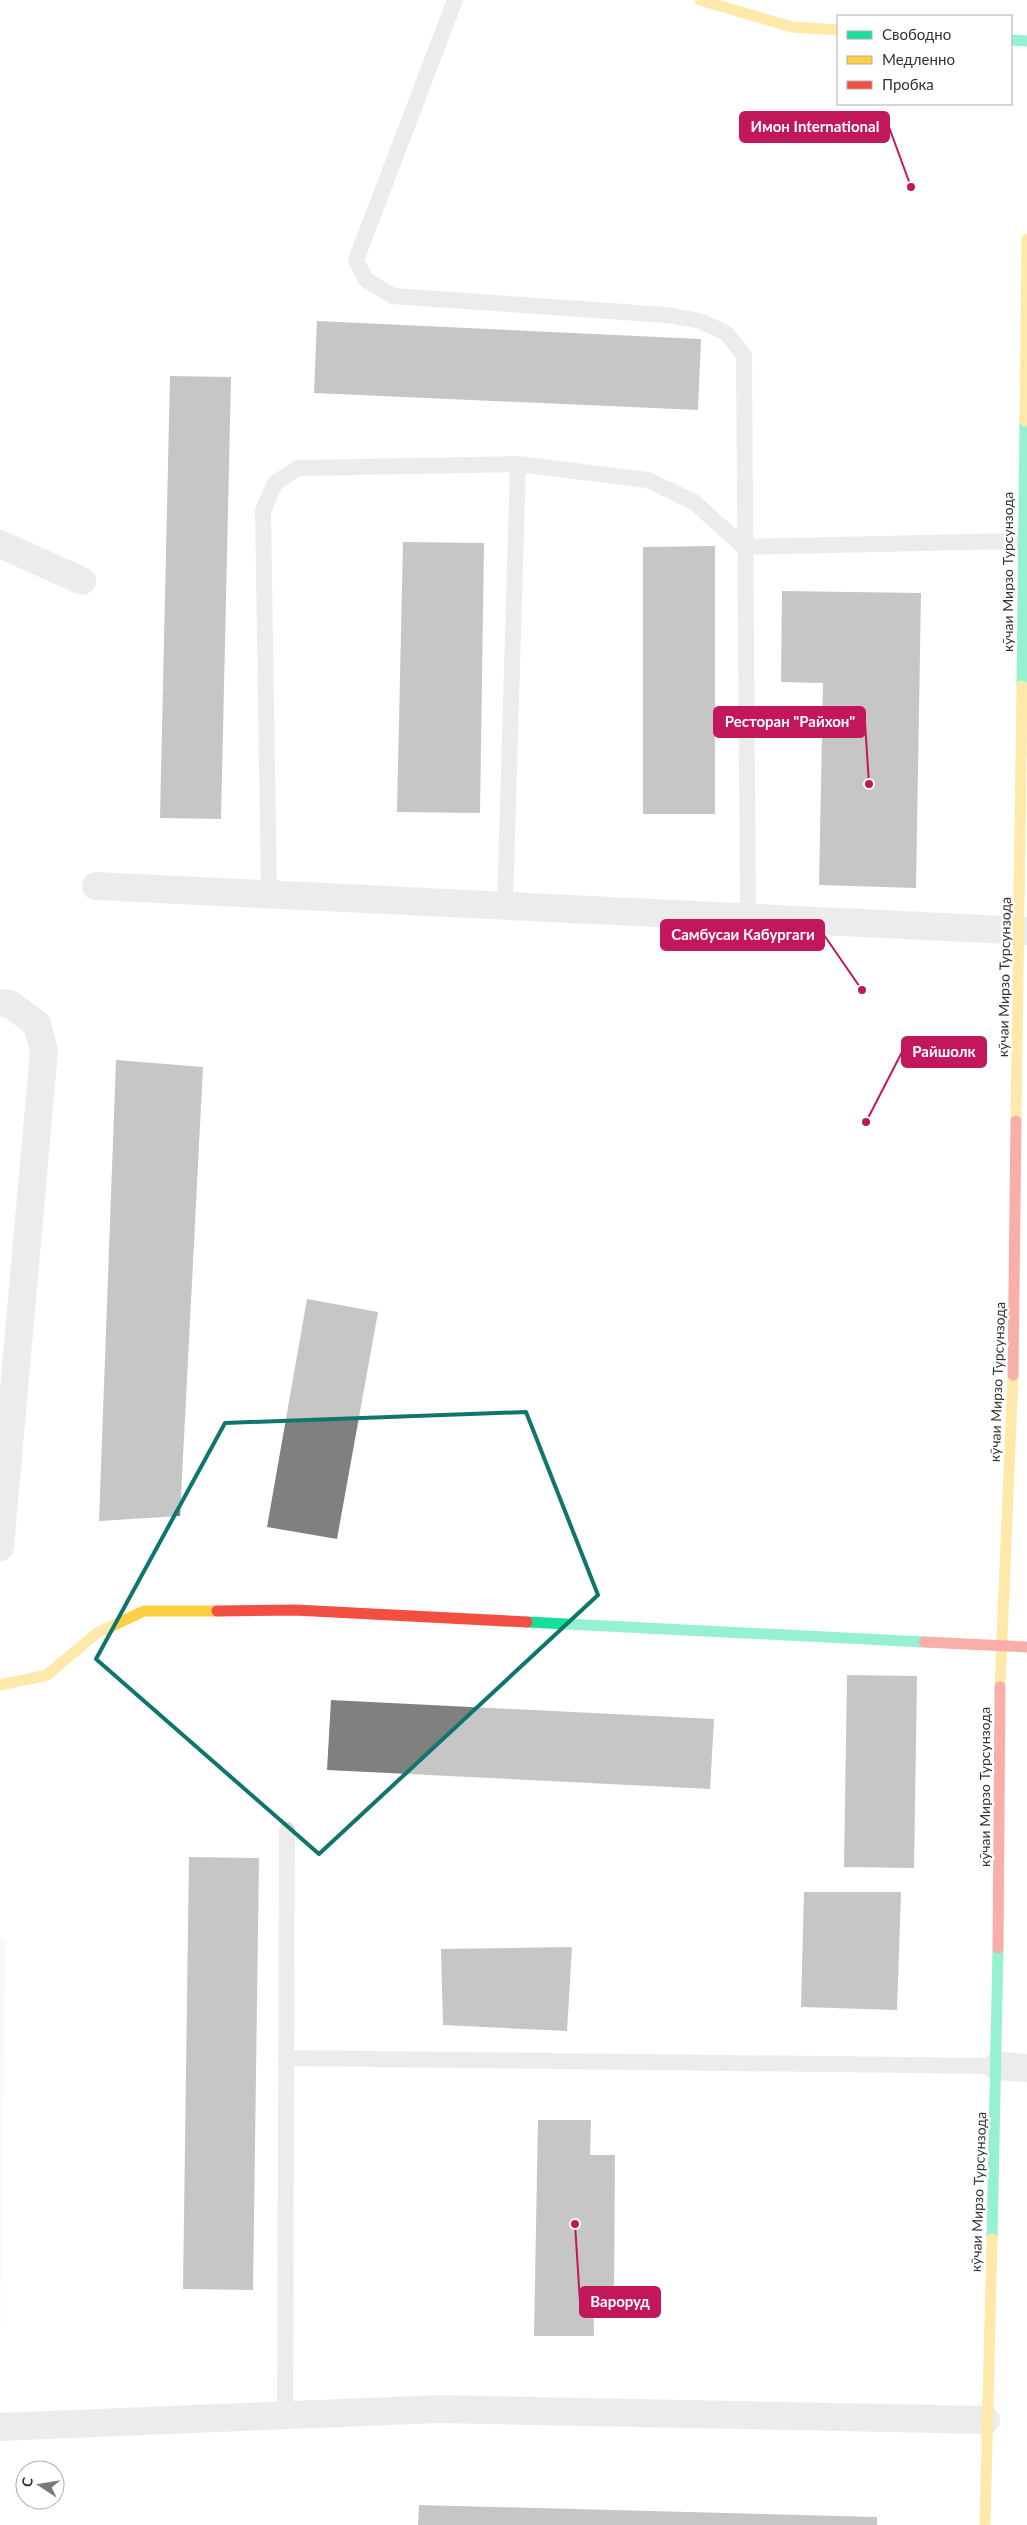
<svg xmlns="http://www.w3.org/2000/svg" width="1027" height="2525" font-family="Lato,sans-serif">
  <rect width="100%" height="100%" fill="#fff"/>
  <polygon fill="#f0f4ed" points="0,1939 5,1939 0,2357"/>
  <g fill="#808080">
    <polygon points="317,321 701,339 698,410 314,393"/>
    <polygon points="170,376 231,377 221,819 160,818"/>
    <polygon points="403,542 484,543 480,813 397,812"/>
    <polygon points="715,546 715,814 643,814 643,547"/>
    <polygon points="782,591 921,593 916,888 819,885 823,683 781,682"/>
    <polygon points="116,1060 203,1067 180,1516 99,1521"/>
    <polygon points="307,1299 378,1312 337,1539 267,1527"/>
    <polygon points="847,1675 917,1676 914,1868 844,1867"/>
    <polygon points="331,1700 714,1719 710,1789 327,1770"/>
    <polygon points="189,1857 259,1858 253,2290 183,2289"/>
    <polygon points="804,1892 901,1892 897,2010 801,2007"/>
    <polygon points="572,1947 567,2031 443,2025 441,1949"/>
    <polygon points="538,2120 591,2120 590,2155 615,2155 614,2294 593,2293 594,2336 534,2336"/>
    <polygon points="419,2505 877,2517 877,2525 418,2525"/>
  </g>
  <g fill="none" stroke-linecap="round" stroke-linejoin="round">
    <g stroke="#d6d6d6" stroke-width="16">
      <polyline points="455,0 356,260 366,280 393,296 667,315 700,321 726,333 744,355 748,917"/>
      <polyline points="269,894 263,511 275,483 298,468 518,464 648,480 694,502 744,547 1022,541"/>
      <polyline points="505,906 518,464"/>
      <polyline points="286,2058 997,2066"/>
      <polyline points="285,2416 287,1830"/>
    </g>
    <g stroke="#d6d6d6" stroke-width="28">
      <polyline points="0,544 82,581"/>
      <polyline points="96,886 1027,931"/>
      <polyline points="0,1003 10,1004 37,1024 44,1051 0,1547"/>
      <polyline points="997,2066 1027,2068"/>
      <polyline points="0,2427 439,2409 986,2420"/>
    </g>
    <g stroke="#16e098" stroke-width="11">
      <polyline points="1011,40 1027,41"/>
      <polyline points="1022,686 1025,421"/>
      <polyline points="527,1622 924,1642"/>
      <polyline points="992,2239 998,1948"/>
    </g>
    <g stroke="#ffcf43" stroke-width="11">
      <polyline points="700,0 792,27 838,30"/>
      <polyline points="1025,421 1027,239"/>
      <polyline points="1016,1121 1022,686"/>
      <polyline points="0,1685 47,1675 97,1633 144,1611 217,1611"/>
      <polyline points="1000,1687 1013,1375"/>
      <polyline points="985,2525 992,2239"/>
    </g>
    <g stroke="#f24e42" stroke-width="11">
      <polyline points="1013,1375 1016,1121"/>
      <polyline points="217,1611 295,1610 527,1622"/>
      <polyline points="924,1642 1027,1647"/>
      <polyline points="998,1948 1000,1687"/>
    </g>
  </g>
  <path d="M0 0H1027V2525H0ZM 526,1412 L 598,1595 L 319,1854 L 96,1659 L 225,1423 Z" fill="#fff" fill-opacity=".55" fill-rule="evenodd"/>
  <path fill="none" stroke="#0f766e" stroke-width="4" stroke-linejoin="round" d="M 526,1412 L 598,1595 L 319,1854 L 96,1659 L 225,1423 Z"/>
  <g text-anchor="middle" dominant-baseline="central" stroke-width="5" stroke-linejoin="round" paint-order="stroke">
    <g font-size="14" fill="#323232" stroke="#fff">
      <text transform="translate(1007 572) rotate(-90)">кӯчаи Мирзо Турсунзода</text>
      <text transform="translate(1004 977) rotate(-89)">кӯчаи Мирзо Турсунзода</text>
      <text transform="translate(997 1382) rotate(-88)">кӯчаи Мирзо Турсунзода</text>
      <text transform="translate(984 1787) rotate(-90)">кӯчаи Мирзо Турсунзода</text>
      <text transform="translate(978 2192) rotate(-88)">кӯчаи Мирзо Турсунзода</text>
    </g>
  </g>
  <path fill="none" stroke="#c2185b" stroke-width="2" d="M911 187L889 127M869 784L865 722M862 990L824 935M866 1122L902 1052M575 2224L580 2302"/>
  <g fill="#c2185b" stroke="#fff" stroke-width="2">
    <circle cx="911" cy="187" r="5"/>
    <circle cx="869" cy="784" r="5"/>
    <circle cx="862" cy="990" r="5"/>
    <circle cx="866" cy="1122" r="5"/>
    <circle cx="575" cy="2224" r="5"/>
  </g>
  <g fill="#c2185b" stroke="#c2185b" stroke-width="2">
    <rect x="740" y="112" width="149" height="30" rx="5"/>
    <rect x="714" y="707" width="151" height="30" rx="5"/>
    <rect x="661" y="920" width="163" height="30" rx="5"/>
    <rect x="902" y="1037" width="84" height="30" rx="5"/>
    <rect x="580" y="2287" width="80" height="30" rx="5"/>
  </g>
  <g font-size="15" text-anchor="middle" font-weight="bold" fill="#fff">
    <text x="815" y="132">Имон International</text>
    <text x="790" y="727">Ресторан "Райхон"</text>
    <text x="743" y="940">Самбусаи Кабургаги</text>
    <text x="944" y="1057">Райшолк</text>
    <text x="620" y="2307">Вароруд</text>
  </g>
  <rect x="837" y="15" width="175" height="90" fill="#ffffff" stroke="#adadad"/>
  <rect x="847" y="31" width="25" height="8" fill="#16e098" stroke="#adadad"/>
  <text x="882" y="40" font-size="15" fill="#323232">Свободно</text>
  <rect x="847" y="56" width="25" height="8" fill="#ffcf43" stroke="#adadad"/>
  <text x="882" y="65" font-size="15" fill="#323232">Медленно</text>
  <rect x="847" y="81" width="25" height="8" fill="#f24e42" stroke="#adadad"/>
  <text x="882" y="90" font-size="15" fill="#323232">Пробка</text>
  <g transform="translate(40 2485) rotate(282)"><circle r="24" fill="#ffffff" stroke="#adadad"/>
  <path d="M0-4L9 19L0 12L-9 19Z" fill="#7a7a7a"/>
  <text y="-8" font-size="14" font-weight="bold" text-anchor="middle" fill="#323232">С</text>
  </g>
</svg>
